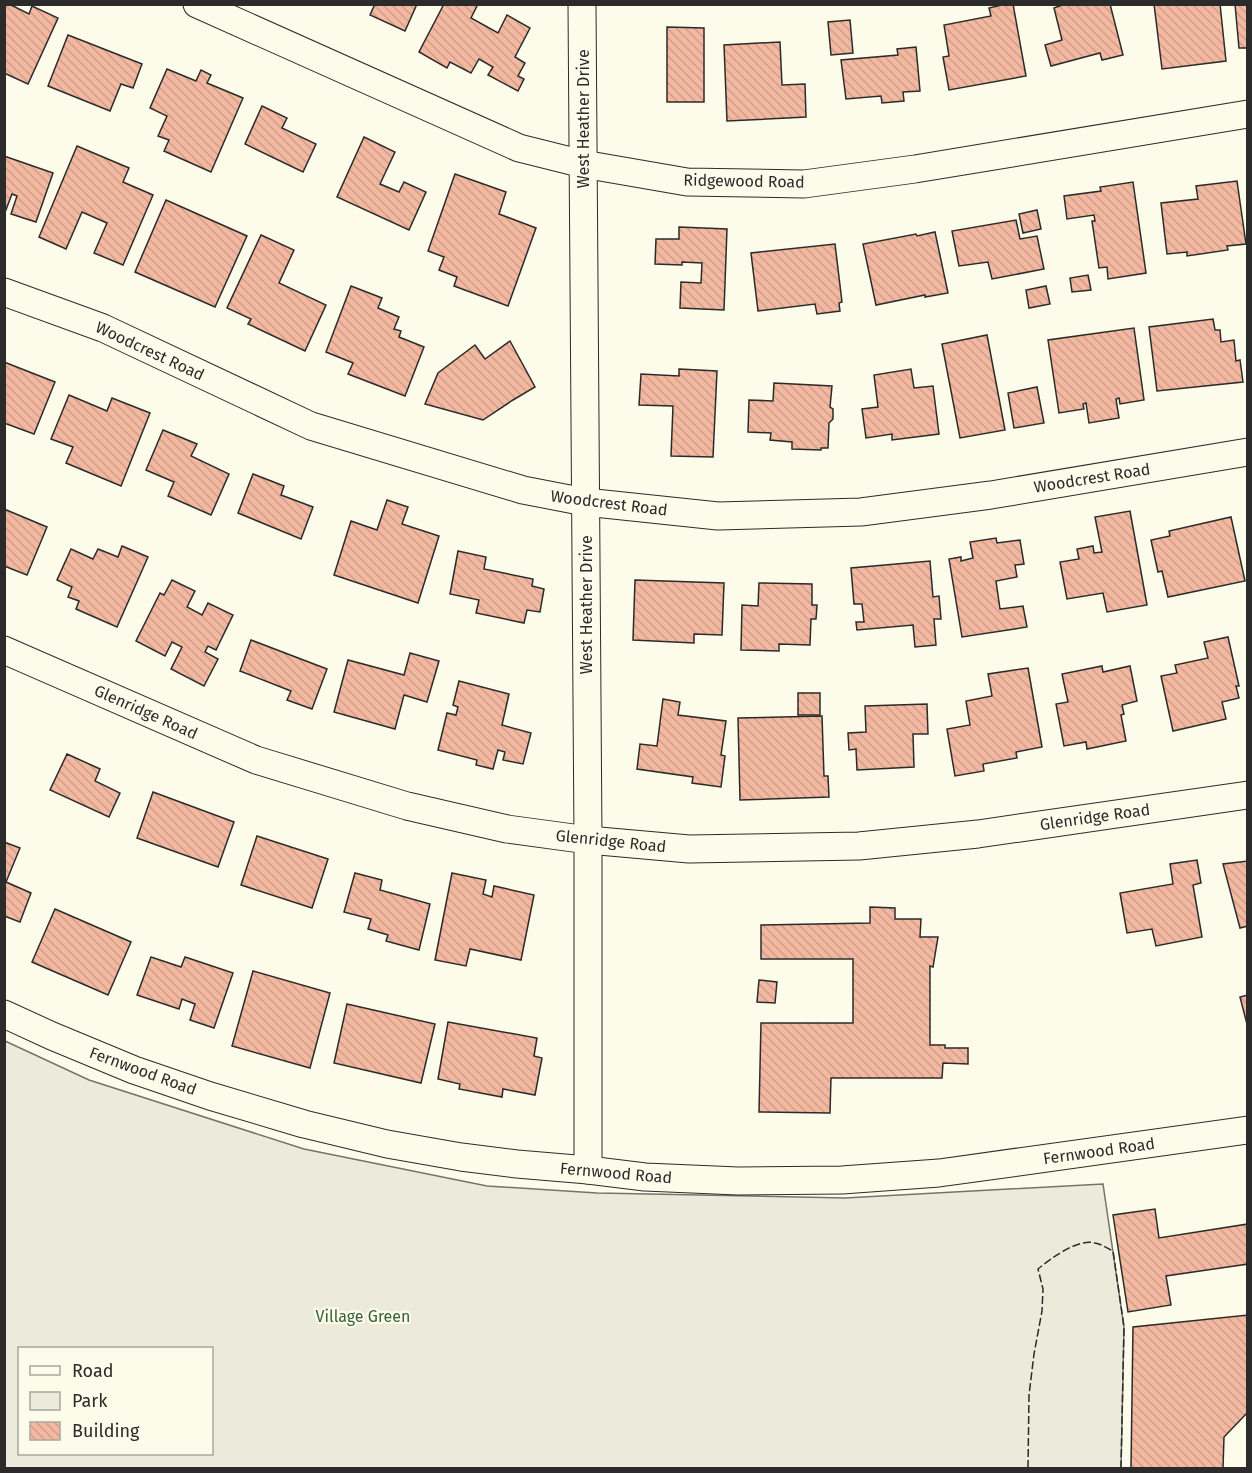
<svg xmlns="http://www.w3.org/2000/svg" width="1252" height="1473" font-family="'Fira Sans',sans-serif">
  <defs>
    <pattern id="building-back-hatch" width="6" height="6" patternUnits="userSpaceOnUse" patternTransform="scale(1.5)"><rect width="6" height="6" fill="#f2b8a0"/><path d="M-1 5l2 2M0 0l6 6M5-1l2 2" fill="none" stroke="#d09e8a"/></pattern>
  </defs>
  <rect width="100%" height="100%" fill="#fdfbea"/>
  <path fill="#ecebdb" stroke="#74746e" stroke-width="1.5" fill-rule="evenodd" d="M 5,1041 L 89,1080 L 304,1149 L 487,1186 L 597,1193 L 845,1198 L 1103,1184 L 1124,1327 L 1121,1468 L 5,1468 ZM 212,1348 L 212,1454 L 20,1454 L 20,1348 Z"/>
  <g fill="url(#building-back-hatch)" stroke="#2b2b2b" stroke-width="1.5">
    <polygon points="4,4 9,4 29,14 32,6 58,18 28,84 4,73"/>
    <polygon points="375,4 417,4 405,31 370,15"/>
    <polygon points="444,4 478,4 471,18 498,33 507,15 530,28 515,57 525,63 518,76 524,79 518,91 488,75 493,67 479,59 471,73 450,62 447,68 419,52"/>
    <polygon points="1006,4 1013,4 1026,76 949,90 943,57 949,56 944,25 991,16 989,8"/>
    <polygon points="1065,4 1110,4 1123,55 1102,60 1100,53 1051,66 1045,45 1062,40 1054,8"/>
    <polygon points="1154,4 1220,4 1226,61 1162,69"/>
    <polygon points="1235,4 1248,4 1248,48 1239,48"/>
    <polygon points="850,20 853,53 831,55 828,22"/>
    <polygon points="667,27 704,28 704,102 667,102"/>
    <polygon points="68,35 142,64 133,88 121,84 110,111 48,86"/>
    <polygon points="780,42 782,85 805,84 806,117 727,121 724,45"/>
    <polygon points="916,47 920,91 903,92 904,101 882,103 881,96 846,99 841,60 898,55 897,49"/>
    <polygon points="167,69 196,81 201,70 211,75 207,83 243,98 211,172 164,151 169,140 158,136 167,116 150,108"/>
    <polygon points="262,106 287,118 282,128 316,144 303,172 245,144"/>
    <polygon points="364,137 395,152 380,184 399,192 404,182 426,192 409,230 337,197"/>
    <polygon points="77,146 129,168 123,182 153,195 123,265 94,253 107,223 82,212 66,249 39,237"/>
    <polygon points="4,156 53,173 36,222 11,214 17,196 12,194 4,215"/>
    <polygon points="455,174 506,192 499,214 536,228 508,306 454,286 457,277 439,270 444,257 428,251"/>
    <polygon points="1237,181 1246,244 1227,246 1228,250 1187,256 1187,252 1167,254 1161,203 1198,199 1196,186"/>
    <polygon points="1133,182 1146,273 1108,279 1107,267 1099,268 1092,221 1095,221 1094,215 1067,219 1064,196 1101,191 1100,187"/>
    <polygon points="166,200 247,236 215,307 135,272"/>
    <polygon points="1037,210 1041,229 1023,233 1019,214"/>
    <polygon points="1016,220 1020,239 1037,236 1044,269 992,279 988,262 959,266 952,231"/>
    <polygon points="679,227 727,229 724,310 680,308 681,282 701,283 702,263 682,262 682,265 655,264 656,239 679,239"/>
    <polygon points="935,232 948,293 925,297 925,295 876,305 863,244 916,234 917,236"/>
    <polygon points="261,235 294,250 279,283 326,305 305,351 248,324 251,319 227,308"/>
    <polygon points="835,244 842,302 839,303 840,311 817,314 815,304 758,311 751,253"/>
    <polygon points="1088,275 1091,290 1072,292 1070,278"/>
    <polygon points="351,286 382,298 378,308 399,317 394,329 401,331 399,337 424,347 405,396 348,374 353,363 326,352"/>
    <polygon points="1046,286 1050,304 1029,308 1026,290"/>
    <polygon points="1213,319 1215,330 1220,330 1221,342 1234,340 1236,361 1240,360 1243,382 1157,391 1149,327"/>
    <polygon points="1134,328 1144,400 1120,404 1119,398 1116,399 1119,418 1089,423 1086,403 1083,404 1084,409 1059,413 1048,340"/>
    <polygon points="987,335 1005,430 960,438 942,344"/>
    <polygon points="510,341 535,387 513,400 483,420 425,404 438,373 475,345 485,359"/>
    <polygon points="4,362 55,382 34,434 4,423"/>
    <polygon points="679,369 717,371 713,457 671,456 673,406 639,405 641,374 679,376"/>
    <polygon points="911,369 914,388 933,386 939,434 892,440 892,434 866,438 862,409 878,407 874,375"/>
    <polygon points="774,383 832,386 830,407 833,409 833,419 829,423 828,448 821,448 821,450 792,449 792,442 770,440 771,433 748,432 749,400 773,401"/>
    <polygon points="1037,387 1044,423 1014,428 1008,393"/>
    <polygon points="69,395 107,411 112,398 150,413 121,486 66,463 73,447 51,439"/>
    <polygon points="163,430 197,444 191,456 229,474 211,515 168,496 174,482 146,470"/>
    <polygon points="253,474 284,486 281,495 313,507 301,539 238,513"/>
    <polygon points="387,500 408,507 402,524 439,536 418,603 334,575 351,521 377,530"/>
    <polygon points="4,509 47,527 27,575 4,566"/>
    <polygon points="1130,511 1147,605 1107,612 1103,593 1067,599 1060,562 1079,559 1077,549 1093,546 1094,553 1102,552 1095,517"/>
    <polygon points="1231,517 1245,581 1168,597 1162,571 1158,572 1151,540 1170,536 1169,531"/>
    <polygon points="996,538 997,543 1020,540 1024,564 1015,565 1017,577 996,581 1000,609 1023,606 1027,627 962,637 949,559 961,557 961,561 973,558 970,542"/>
    <polygon points="122,546 148,557 117,627 76,609 79,601 68,597 72,587 57,580 71,549 93,559 98,549 118,557"/>
    <polygon points="458,551 486,557 484,569 533,579 532,586 544,589 540,612 527,610 524,623 476,613 479,600 450,594"/>
    <polygon points="930,561 933,597 939,596 941,619 934,619 936,645 915,647 913,625 857,630 856,622 864,622 862,604 854,604 851,568"/>
    <polygon points="172,580 195,591 187,607 202,615 208,603 233,615 216,650 208,646 205,652 218,659 204,686 171,669 182,647 172,642 165,656 136,641 160,593 164,595"/>
    <polygon points="635,580 724,583 722,635 694,634 694,643 633,640"/>
    <polygon points="759,583 812,584 812,605 817,605 816,619 811,619 810,645 779,644 779,651 741,650 742,605 758,606"/>
    <polygon points="1228,637 1239,686 1236,686 1239,698 1222,702 1226,719 1173,731 1161,676 1177,673 1175,665 1208,658 1204,642"/>
    <polygon points="251,640 327,669 312,709 287,700 291,691 240,671"/>
    <polygon points="410,653 439,661 427,702 404,695 395,729 334,712 348,660 404,675"/>
    <polygon points="1102,666 1103,672 1130,666 1137,701 1122,705 1124,714 1121,715 1126,741 1087,749 1086,742 1064,746 1056,704 1068,702 1062,674"/>
    <polygon points="1028,668 1042,747 1016,752 1017,758 983,764 984,771 955,776 947,729 970,725 966,701 992,696 988,674"/>
    <polygon points="459,681 509,694 502,725 531,733 523,764 503,760 505,752 498,750 493,769 476,765 477,760 438,750 447,713 456,715 458,707 453,705"/>
    <rect x="798" y="693" width="22" height="22"/>
    <polygon points="663,699 680,702 678,715 726,721 721,755 725,756 721,787 692,783 693,777 637,769 640,744 657,746"/>
    <polygon points="927,704 928,734 913,734 914,767 857,770 856,749 849,750 848,733 866,732 865,706"/>
    <polygon points="822,716 824,776 828,776 829,797 740,800 738,718"/>
    <polygon points="67,754 100,769 95,781 120,793 109,817 50,790"/>
    <polygon points="153,792 234,822 218,867 137,838"/>
    <polygon points="257,836 328,859 312,908 241,885"/>
    <polygon points="4,842 20,848 6,882 31,893 20,922 4,916"/>
    <polygon points="1197,860 1201,883 1193,885 1202,937 1156,946 1152,929 1127,933 1120,893 1173,884 1170,864"/>
    <polygon points="1248,861 1248,926 1240,928 1223,864"/>
    <polygon points="355,873 382,880 380,890 430,904 419,950 386,941 388,935 368,929 371,919 344,912"/>
    <polygon points="452,873 486,880 483,894 492,897 494,886 534,895 521,960 470,949 466,966 435,960"/>
    <polygon points="870,907 895,908 895,919 921,919 920,937 938,937 933,967 930,966 930,1045 945,1045 945,1048 968,1048 968,1064 943,1063 942,1078 831,1078 830,1113 759,1112 761,1023 853,1023 853,959 761,959 761,925 870,923"/>
    <polygon points="55,909 131,942 108,995 32,962"/>
    <polygon points="151,957 181,967 185,957 233,973 214,1028 190,1020 195,1004 182,999 179,1009 137,995"/>
    <polygon points="253,971 330,993 310,1068 232,1046"/>
    <polygon points="759,980 777,982 775,1003 757,1002"/>
    <polygon points="1248,995 1248,1028 1240,997"/>
    <polygon points="347,1004 435,1024 421,1083 334,1063"/>
    <polygon points="448,1022 537,1038 534,1056 542,1058 535,1095 503,1089 502,1097 459,1089 460,1084 438,1079"/>
    <polygon points="1155,1209 1159,1238 1248,1224 1248,1264 1166,1276 1171,1305 1128,1312 1113,1215"/>
    <polygon points="1248,1315 1248,1412 1224,1437 1223,1468 1131,1468 1133,1327"/>
  </g>
  <g fill="none" stroke-linecap="round" stroke-linejoin="round">
    <defs>
      <g id="street">
        <polyline points="197,4 519,148 583,164 687,182 804,184 915,169 1248,114"/>
        <polyline points="582,4 588,840 588,1170"/>
        <polyline points="4,292 103,328 311,426 523,490 585,502 718,516 861,512 991,495 1248,452"/>
        <polyline points="4,650 256,760 407,806 507,829 588,840 689,849 859,846 978,834 1248,795"/>
        <polyline points="4,1014 52,1036 134,1070 210,1096 304,1124 387,1144 461,1157 517,1164 588,1170 645,1177 738,1181 842,1180 939,1173 1248,1130"/>
      </g>
    </defs>
    <use href="#street" stroke="#2b2b2b" stroke-width="29"/>
    <use href="#street" stroke="#fdfbea" stroke-width="27"/>
    <path stroke="#2b2b2b" stroke-width="1.5" stroke-dasharray="8 3" stroke-linecap="butt" d="M 1028,1468 L 1029,1395 L 1034,1354 L 1042,1311 L 1043,1289 L 1038,1269 C 1050,1259 1078,1238 1095,1243 C 1101,1244 1107,1248 1113,1251 L 1124,1327 L 1121,1468"/>
  </g>
  <g text-anchor="middle" dominant-baseline="central" stroke-width="4.5" stroke-linejoin="round" paint-order="stroke">
    <g font-size="16" fill="#2b2b2b" stroke="#fdfbea">
      <text transform="translate(583 119) rotate(-90)">West Heather Drive</text>
      <text transform="translate(744 181) rotate(1)">Ridgewood Road</text>
      <text transform="translate(150 351) rotate(25)">Woodcrest Road</text>
      <text transform="translate(1092 478) rotate(-9)">Woodcrest Road</text>
      <text transform="translate(609 503) rotate(7)">Woodcrest Road</text>
      <text transform="translate(586 605) rotate(-90)">West Heather Drive</text>
      <text transform="translate(146 712) rotate(24)">Glenridge Road</text>
      <text transform="translate(1095 817) rotate(-8)">Glenridge Road</text>
      <text transform="translate(611 841) rotate(6)">Glenridge Road</text>
      <text transform="translate(143 1071) rotate(20)">Fernwood Road</text>
      <text transform="translate(1099 1151) rotate(-8)">Fernwood Road</text>
      <text transform="translate(616 1173) rotate(5)">Fernwood Road</text>
    </g>
    <g font-size="16" fill="#34623c" stroke="#fdfbea">
      <text x="363" y="1316">Village Green</text>
    </g>
  </g>
  <rect width="1252" height="1473" fill="none" stroke="#2b2b2b" stroke-width="12"/>
  <rect x="18" y="1347" width="195" height="108" fill="#fdfbea" stroke="#a9a89e" stroke-width="1.5"/>
  <rect x="30" y="1366" width="30" height="9" fill="#fdfbea" stroke="#a9a89e" stroke-width="1.5"/>
  <text x="72" y="1377" font-size="18" fill="#2b2b2b">Road</text>
  <rect x="30" y="1392" width="30" height="18" fill="#ecebdb" stroke="#a9a89e" stroke-width="1.5"/>
  <text x="72" y="1407" font-size="18" fill="#2b2b2b">Park</text>
  <rect x="30" y="1422" width="30" height="18" fill="url(#building-back-hatch)" stroke="#a9a89e" stroke-width="1.5"/>
  <text x="72" y="1437" font-size="18" fill="#2b2b2b">Building</text>
</svg>
